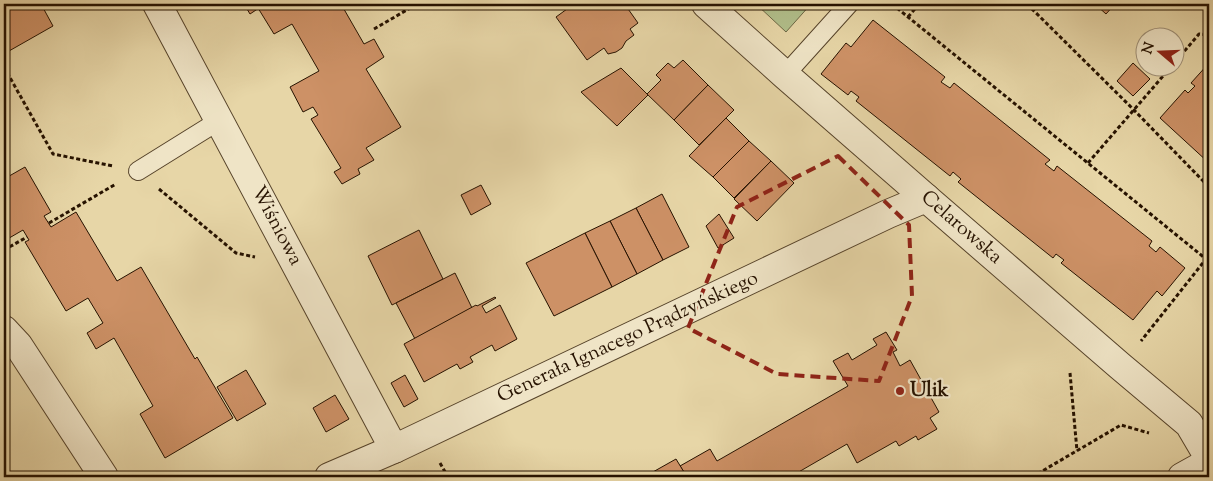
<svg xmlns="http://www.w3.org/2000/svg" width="1213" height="481" font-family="'Sorts Mill Goudy',serif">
  <rect width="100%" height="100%" fill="#e7d6a7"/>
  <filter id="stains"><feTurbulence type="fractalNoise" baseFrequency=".004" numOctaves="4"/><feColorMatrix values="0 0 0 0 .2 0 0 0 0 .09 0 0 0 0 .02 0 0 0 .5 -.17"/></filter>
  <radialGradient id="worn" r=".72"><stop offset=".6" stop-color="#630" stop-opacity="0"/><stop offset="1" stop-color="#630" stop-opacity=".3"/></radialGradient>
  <polygon fill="#b1bf8b" stroke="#6c6846" points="756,4 811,4 786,32"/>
  <g fill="#cd9166" stroke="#261200">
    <polygon points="4,4 41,4 53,26 9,51 4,43"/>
    <polygon points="244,4 265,4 250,14"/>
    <polygon points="265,4 341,4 364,44 374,39 384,57 366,69 401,127 366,148 374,160 358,169 360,174 342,184 334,172 341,168 311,119 318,115 313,107 303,112 290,87 319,71 292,24 274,34 258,8"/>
    <polygon points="564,4 628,4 626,6 638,23 630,29 634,35 626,41 622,48 616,52 608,54 604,48 587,60 556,17 567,9"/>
    <polygon points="1095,4 1115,4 1106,14"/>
    <polygon points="873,20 945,77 941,82 950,88 954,83 1050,160 1045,164 1054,171 1057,166 1152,241 1149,246 1156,252 1160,247 1185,268 1162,296 1157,291 1133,320 1061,263 1064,260 1056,254 1053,258 958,182 961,179 953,172 950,176 856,101 859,97 851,91 848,95 821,74 846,43 851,47"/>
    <polygon points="683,60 708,85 674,120 647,94 661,80 656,75 668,63 674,68"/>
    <polygon points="1133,63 1150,79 1133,96 1117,81"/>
    <polygon points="1209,63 1209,163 1160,118 1185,90 1188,93 1195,86 1191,83"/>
    <polygon points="621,68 648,95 617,126 581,92"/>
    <polygon points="708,85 734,110 699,145 674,120"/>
    <polygon points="726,118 749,141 713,177 689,156"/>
    <polygon points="749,141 771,161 734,198 713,177"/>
    <polygon points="771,161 794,183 757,221 734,199"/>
    <polygon points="25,167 51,212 44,216 51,227 76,212 117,281 141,267 195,359 197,357 233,418 165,458 140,414 153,406 114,338 96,349 87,333 103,323 88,298 66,311 25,242 29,240 23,230 4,241 4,179"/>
    <polygon points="481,185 491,204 471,215 461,195"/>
    <polygon points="662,194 689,247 663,260 636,208"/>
    <polygon points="636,208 663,260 637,274 610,221"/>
    <polygon points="719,214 734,238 718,248 706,226"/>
    <polygon points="610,221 637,274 612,287 585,233"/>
    <polygon points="419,230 443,279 392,305 368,256"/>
    <polygon points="585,233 612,287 554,316 526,263"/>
    <polygon points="455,273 472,308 415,339 396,303"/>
    <polygon points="495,297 496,298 482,306 486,313 500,305 517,339 495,351 492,345 470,357 473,362 460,369 457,364 424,382 404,344 476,305 477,306"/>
    <polygon points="886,332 897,350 893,352 900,366 910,360 939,412 930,418 937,429 918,440 916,436 899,446 896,441 857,463 847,444 790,477 687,477 680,466 710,449 717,461 848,386 833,361 848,353 852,360 877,345 873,339"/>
    <polygon points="246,370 266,404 237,421 217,387"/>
    <polygon points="405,375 418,399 404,407 391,383"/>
    <polygon points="335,395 349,419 326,432 313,408"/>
    <polygon points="676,459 687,477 644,477"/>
  </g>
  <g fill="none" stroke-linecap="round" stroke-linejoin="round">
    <defs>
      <g id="service">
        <polyline points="785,75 849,4"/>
        <polyline points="138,171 220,120"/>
      </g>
      <g id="minor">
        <polyline points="157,4 394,449"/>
        <polyline points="706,4 785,75 926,198 1120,366 1189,424 1209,458"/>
        <polyline points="4,330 18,345 104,477"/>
        <polyline points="329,477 394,449 888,214 926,198"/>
        <polyline points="1182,477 1209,462"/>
      </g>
    </defs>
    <use href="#service" stroke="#56432a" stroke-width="20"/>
    <use href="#minor" stroke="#56432a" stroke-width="30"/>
    <g stroke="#261200" stroke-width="3" stroke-dasharray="4 2.5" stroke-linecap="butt">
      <polyline points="892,4 1206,259 1141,341"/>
      <polyline points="1027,4 1133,109 1209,187"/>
      <polyline points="908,17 919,4"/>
      <polyline points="374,29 417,4"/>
      <polyline points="1176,61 1199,34 1209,35"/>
      <polyline points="4,67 53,154 113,166"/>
      <polyline points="1088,163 1170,68"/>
      <polyline points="159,189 236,253 255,257"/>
      <polyline points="49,223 116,184"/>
      <polyline points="4,250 27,237"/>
      <polyline points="1070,373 1077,451"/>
      <polyline points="440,463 448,477"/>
      <polyline points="1032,477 1121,425 1149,433"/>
    </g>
    <use href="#service" stroke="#efe4c6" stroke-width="18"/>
    <use href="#minor" stroke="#efe4c6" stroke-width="28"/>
  </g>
  <path fill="none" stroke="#8f2418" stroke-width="4" stroke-dasharray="10 6" stroke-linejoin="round" d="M 838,156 L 909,225 L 912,296 L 879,381 L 777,374 L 688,328 L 737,207 Z"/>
  <circle fill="#8f2418" stroke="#efe4c6" stroke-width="2" cx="900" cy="391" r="5"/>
  <g text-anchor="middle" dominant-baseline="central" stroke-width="4.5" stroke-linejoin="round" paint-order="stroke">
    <g font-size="20" fill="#261200" stroke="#efe4c6">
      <text transform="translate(276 226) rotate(62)">Wiśniowa</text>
      <text transform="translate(961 228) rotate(41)">Celarowska</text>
      <text transform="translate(628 338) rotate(-25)">Generała Ignacego Prądzyńskiego</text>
    </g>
    <g font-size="20" font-weight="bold" fill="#261200" stroke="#efe4c6" text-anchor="start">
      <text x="910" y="391">Ulik</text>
    </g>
  </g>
  <rect width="1213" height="481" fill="none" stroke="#e7d6a7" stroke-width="20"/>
  <rect x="5" y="5" width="1203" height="471" fill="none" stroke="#261200" stroke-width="2.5"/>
  <rect x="10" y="10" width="1193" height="461" fill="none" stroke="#261200"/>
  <g transform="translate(1160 52) rotate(289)"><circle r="24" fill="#efe4c6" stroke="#9f9077"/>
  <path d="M0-4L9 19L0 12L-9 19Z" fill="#8f2418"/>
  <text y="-8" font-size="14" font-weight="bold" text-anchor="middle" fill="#261200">N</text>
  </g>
  <rect width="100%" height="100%" filter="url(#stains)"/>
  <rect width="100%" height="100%" fill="url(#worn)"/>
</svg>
